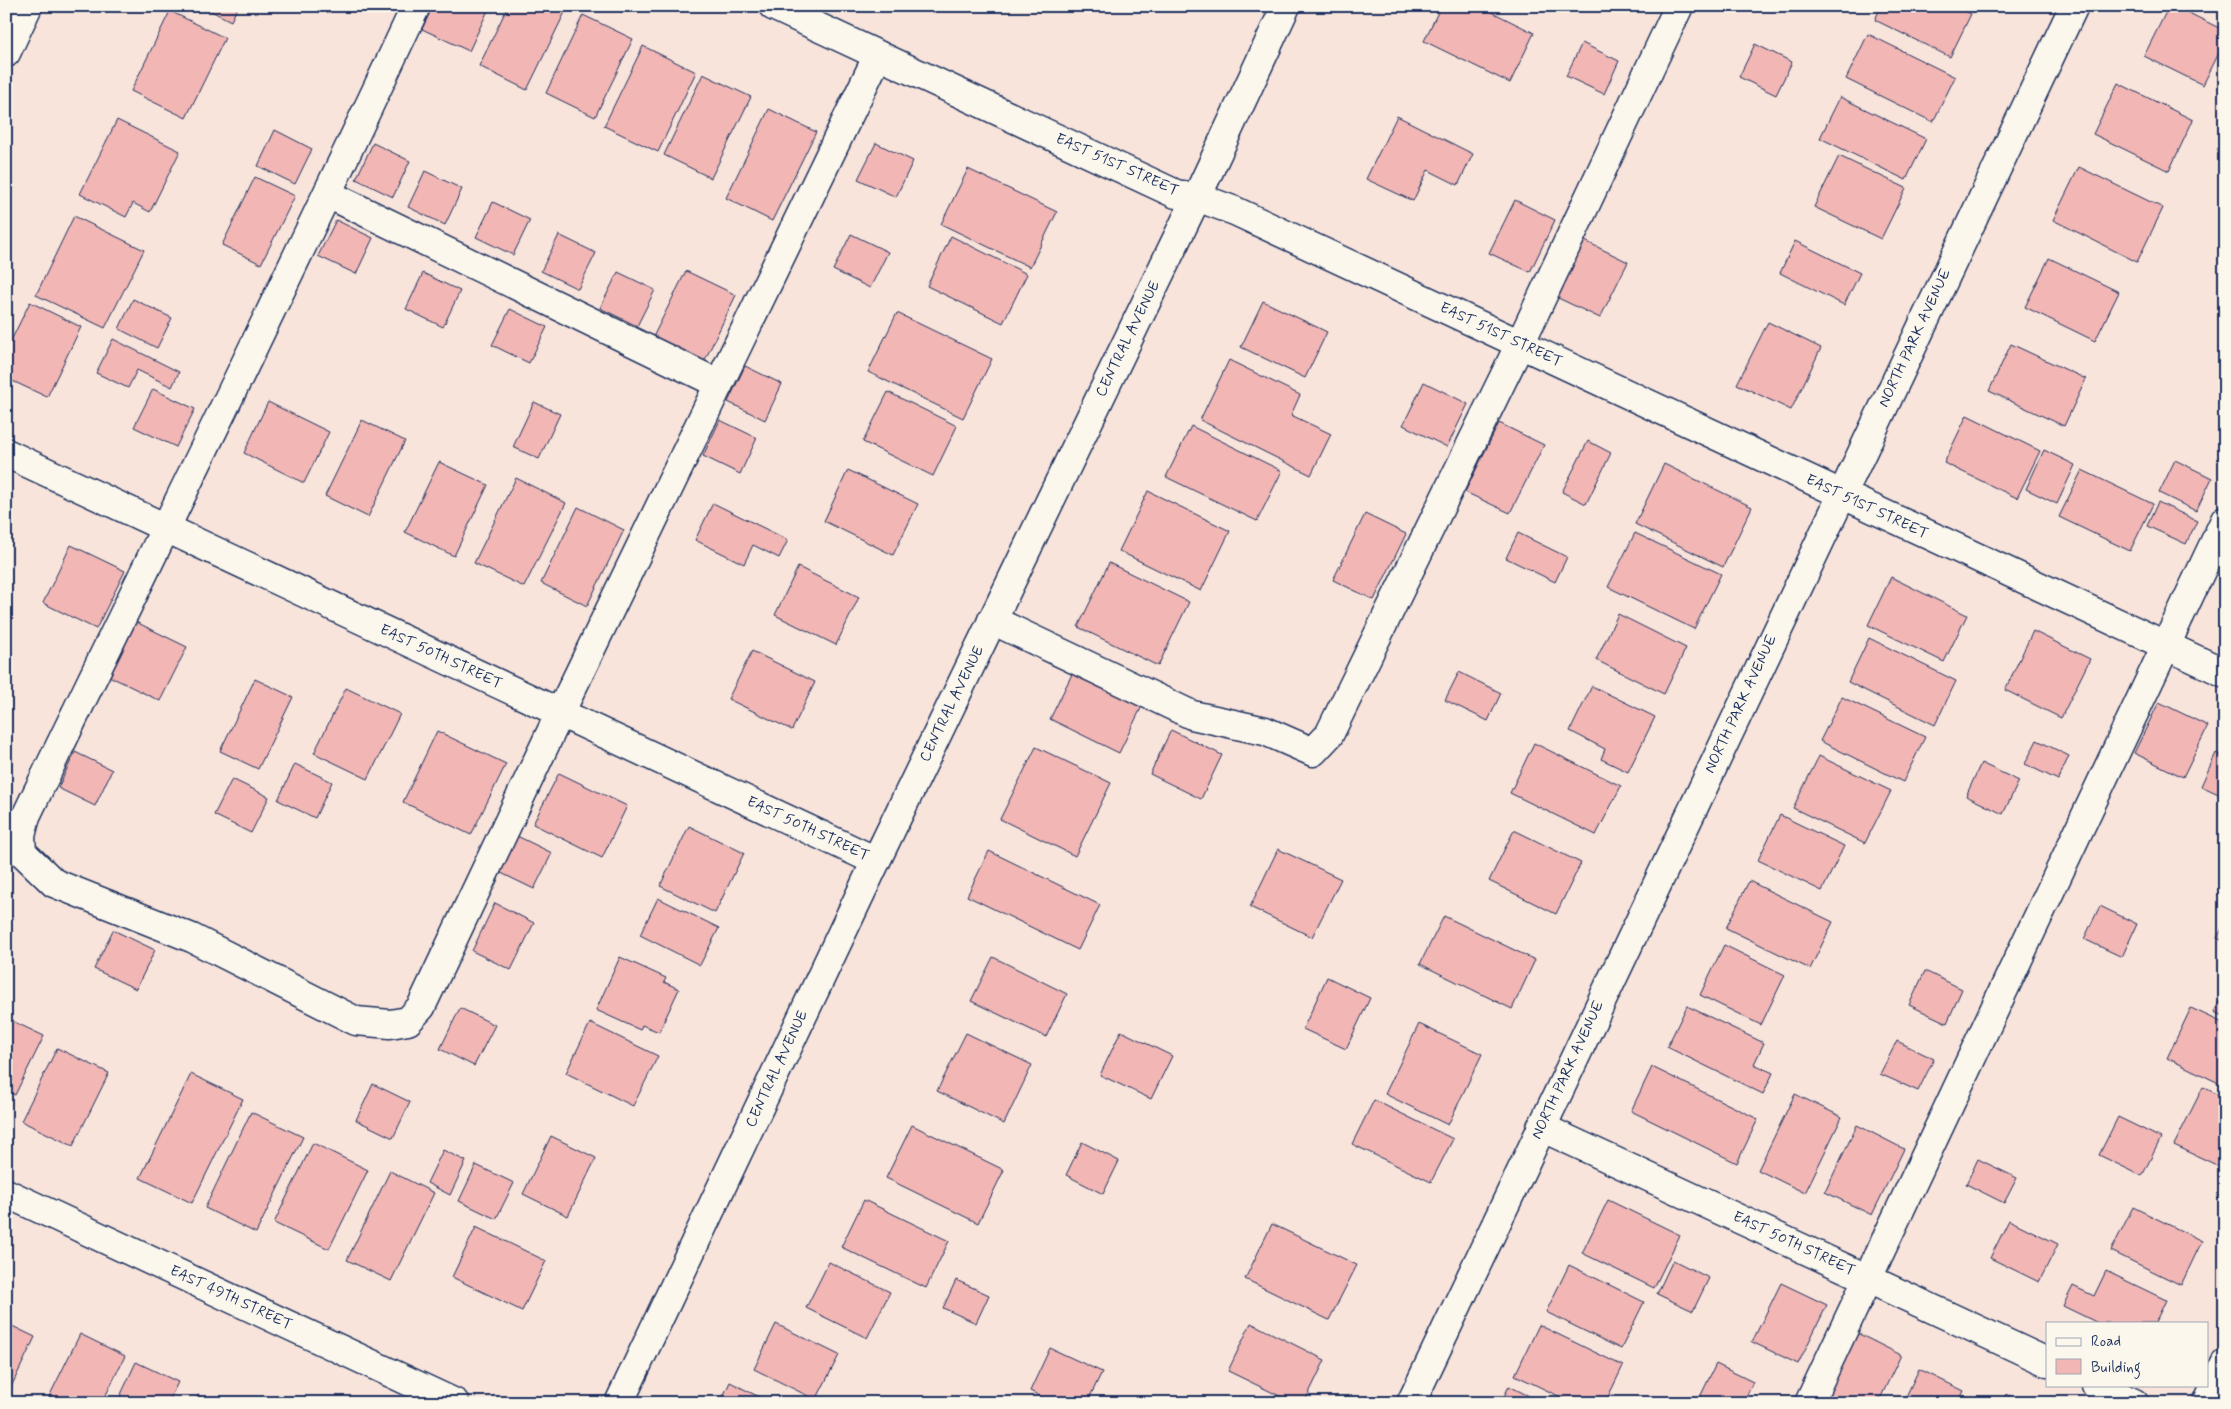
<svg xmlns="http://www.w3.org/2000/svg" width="2231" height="1409" font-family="Mynerve,sans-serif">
  <rect width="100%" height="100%" fill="#f8e4db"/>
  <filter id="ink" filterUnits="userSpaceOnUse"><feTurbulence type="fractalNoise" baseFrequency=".02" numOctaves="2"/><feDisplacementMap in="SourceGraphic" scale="10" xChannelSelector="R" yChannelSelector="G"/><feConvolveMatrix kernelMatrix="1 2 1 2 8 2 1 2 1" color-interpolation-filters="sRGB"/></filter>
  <g filter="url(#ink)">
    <g fill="#f2b6b4" stroke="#1b2f5e">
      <polygon points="201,6 238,6 231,21"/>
      <polygon points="433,6 490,6 469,51 422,29"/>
      <polygon points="508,6 559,6 566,10 527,90 479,66"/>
      <polygon points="1441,6 1480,6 1534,33 1510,83 1424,41"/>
      <polygon points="1881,6 1954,6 1971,14 1950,57 1875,20"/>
      <polygon points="2169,6 2175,6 2225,31 2225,41 2203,85 2144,56"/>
      <polygon points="170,11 225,38 186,118 131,91"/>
      <polygon points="583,15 633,39 595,117 546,93"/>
      <polygon points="1868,34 1955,77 1933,122 1846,79"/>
      <polygon points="1582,43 1619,61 1604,94 1566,76"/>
      <polygon points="1755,44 1792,62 1776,95 1739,77"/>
      <polygon points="643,46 696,72 658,152 604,126"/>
      <polygon points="703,74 751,97 711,178 664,155"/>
      <polygon points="2118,83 2193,120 2169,171 2093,134"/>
      <polygon points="1840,97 1926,139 1906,180 1820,138"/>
      <polygon points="769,109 816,132 772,221 726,198"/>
      <polygon points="1397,116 1473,154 1458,185 1428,170 1413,201 1366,179"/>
      <polygon points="117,120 180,151 150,212 133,203 126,217 80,194"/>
      <polygon points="275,130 312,149 295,184 258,166"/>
      <polygon points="373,143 410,161 393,197 356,179"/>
      <polygon points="876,143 913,161 896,197 858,179"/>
      <polygon points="1839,156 1906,188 1881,239 1814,207"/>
      <polygon points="2079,167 2163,208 2137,262 2053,220"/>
      <polygon points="968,169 1057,212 1030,267 941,224"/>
      <polygon points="425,171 462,189 445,225 408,207"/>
      <polygon points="255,177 295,196 261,264 222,245"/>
      <polygon points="1515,200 1555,220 1530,272 1489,253"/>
      <polygon points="493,202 530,220 513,255 476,237"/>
      <polygon points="74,216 144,250 105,328 36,295"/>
      <polygon points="336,220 373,238 356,274 318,256"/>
      <polygon points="851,234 888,252 870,288 833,270"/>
      <polygon points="559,235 596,253 578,289 541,271"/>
      <polygon points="951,236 1027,274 1003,323 927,286"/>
      <polygon points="1581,239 1628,262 1600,318 1554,296"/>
      <polygon points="1795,241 1860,273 1844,305 1780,273"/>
      <polygon points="2049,258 2119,292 2095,341 2025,307"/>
      <polygon points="686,271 736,295 704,362 653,337"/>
      <polygon points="618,272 655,290 637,326 600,308"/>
      <polygon points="423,273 460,291 443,327 406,309"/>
      <polygon points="133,299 172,318 157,348 119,329"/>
      <polygon points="1263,301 1327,332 1305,378 1241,347"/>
      <polygon points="30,302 81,327 47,397 6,378 6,351"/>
      <polygon points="510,309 547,327 529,363 492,345"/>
      <polygon points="897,313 992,359 963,418 868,372"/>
      <polygon points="1768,322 1821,348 1791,410 1737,384"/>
      <polygon points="113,339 179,372 172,387 137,370 128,388 96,373"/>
      <polygon points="2011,344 2086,379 2064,426 1989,391"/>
      <polygon points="1229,360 1300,395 1291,415 1331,434 1311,475 1200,420"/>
      <polygon points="745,366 782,384 765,420 728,402"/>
      <polygon points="1424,382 1468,404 1447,447 1403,425"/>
      <polygon points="153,389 195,409 176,447 134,427"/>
      <polygon points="888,392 957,426 933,476 863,442"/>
      <polygon points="268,402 329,432 304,483 244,453"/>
      <polygon points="534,402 560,414 539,459 513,447"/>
      <polygon points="1967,415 2040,451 2017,498 1944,463"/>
      <polygon points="362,420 405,441 368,517 325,496"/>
      <polygon points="720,420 757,438 740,474 703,456"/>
      <polygon points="1499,423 1544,445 1510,513 1465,492"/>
      <polygon points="1191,426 1282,471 1257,521 1166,477"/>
      <polygon points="1588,441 1611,453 1586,504 1562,492"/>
      <polygon points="2044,450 2075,465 2057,504 2026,489"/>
      <polygon points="2175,460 2212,478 2196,511 2159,493"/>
      <polygon points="439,462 488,485 454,556 405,532"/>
      <polygon points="1664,464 1752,507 1723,567 1635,524"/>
      <polygon points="848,470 918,504 893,555 824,521"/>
      <polygon points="2082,470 2153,504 2130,551 2059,517"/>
      <polygon points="516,478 566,503 524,587 474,563"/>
      <polygon points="1148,491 1230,531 1201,591 1119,551"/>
      <polygon points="2158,502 2197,521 2186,544 2147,526"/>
      <polygon points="713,503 788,540 779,558 753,545 744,564 695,540"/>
      <polygon points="578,507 624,530 587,606 541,583"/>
      <polygon points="1365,514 1406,534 1374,600 1333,580"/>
      <polygon points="1518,533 1567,557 1555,582 1506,558"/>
      <polygon points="1635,533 1721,574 1694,629 1608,587"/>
      <polygon points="71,545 125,571 96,629 43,603"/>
      <polygon points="2225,552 2225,571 2217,568"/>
      <polygon points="1109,563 1189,602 1158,666 1078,627"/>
      <polygon points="798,567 859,597 836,645 775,615"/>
      <polygon points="1891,577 1967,615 1944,662 1868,625"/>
      <polygon points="1618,614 1686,648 1664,694 1596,660"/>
      <polygon points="136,622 187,647 160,701 109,676"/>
      <polygon points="2033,631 2090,659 2061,718 2005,690"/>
      <polygon points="1869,638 1956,681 1935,725 1848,682"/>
      <polygon points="752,651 815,682 792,730 728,699"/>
      <polygon points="1074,670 1143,704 1119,753 1050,719"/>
      <polygon points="1459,672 1501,693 1488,721 1445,700"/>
      <polygon points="255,679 293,697 258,769 220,751"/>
      <polygon points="1592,686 1655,717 1628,772 1601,759 1605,749 1570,731"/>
      <polygon points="346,688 400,714 368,779 314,753"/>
      <polygon points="1842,697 1925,737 1903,782 1820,741"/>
      <polygon points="2159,702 2208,726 2183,777 2134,753"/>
      <polygon points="1171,730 1222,755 1201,799 1150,774"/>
      <polygon points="437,731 506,764 471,835 403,802"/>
      <polygon points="2037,740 2069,756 2058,780 2025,764"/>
      <polygon points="1534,743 1621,786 1596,835 1510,793"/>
      <polygon points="1036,747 1111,783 1075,856 1000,819"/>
      <polygon points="75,752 112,770 95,806 58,788"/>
      <polygon points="2216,753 2225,757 2225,797 2201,786"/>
      <polygon points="1819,756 1891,791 1865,843 1793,808"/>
      <polygon points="1981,763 2019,781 2003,814 1966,796"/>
      <polygon points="295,764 332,782 315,818 278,800"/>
      <polygon points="559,773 627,806 602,858 533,824"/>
      <polygon points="232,779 269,797 251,833 214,815"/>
      <polygon points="1780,815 1844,846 1822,891 1758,860"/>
      <polygon points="689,826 744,853 715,913 660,886"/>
      <polygon points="1514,830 1581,863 1556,914 1489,881"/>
      <polygon points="515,835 552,853 534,889 497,871"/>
      <polygon points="1278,849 1341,879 1312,937 1250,907"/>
      <polygon points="989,851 1100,905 1078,950 967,896"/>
      <polygon points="1749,881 1833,922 1810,969 1726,928"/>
      <polygon points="658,898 719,928 700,965 640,935"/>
      <polygon points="495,903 534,923 511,970 472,951"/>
      <polygon points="2100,906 2137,924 2122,957 2084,939"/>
      <polygon points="1444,916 1535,960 1512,1009 1420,964"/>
      <polygon points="2225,923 2225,942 2217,938"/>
      <polygon points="113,930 155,950 136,989 94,969"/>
      <polygon points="1724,945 1785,975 1761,1025 1700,995"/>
      <polygon points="620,957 666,978 664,982 679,989 659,1032 642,1025 640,1030 596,1010"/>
      <polygon points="993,957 1067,994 1046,1037 971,1001"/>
      <polygon points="1925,971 1962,989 1947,1023 1909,1005"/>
      <polygon points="1327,977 1370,998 1346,1049 1303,1029"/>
      <polygon points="2225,991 2225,1017 2214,1012"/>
      <polygon points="1687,1006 1764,1043 1754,1064 1773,1073 1763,1094 1667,1047"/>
      <polygon points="460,1008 495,1025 474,1066 440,1049"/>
      <polygon points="2191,1008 2225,1024 2225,1086 2167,1058"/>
      <polygon points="6,1018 44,1036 15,1095 6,1091"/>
      <polygon points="590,1023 658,1056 633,1106 566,1073"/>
      <polygon points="1419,1024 1482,1054 1448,1125 1385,1094"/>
      <polygon points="1121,1031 1172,1056 1151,1099 1100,1075"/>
      <polygon points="966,1033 1032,1065 1004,1124 937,1091"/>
      <polygon points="1897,1041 1934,1059 1918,1091 1880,1074"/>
      <polygon points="57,1048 109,1073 73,1146 21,1121"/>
      <polygon points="1652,1067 1758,1119 1737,1163 1631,1111"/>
      <polygon points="191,1074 243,1099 192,1203 140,1178"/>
      <polygon points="373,1084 410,1102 393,1138 356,1120"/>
      <polygon points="2203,1087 2225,1098 2225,1169 2174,1145"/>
      <polygon points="1795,1094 1842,1117 1805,1193 1758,1170"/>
      <polygon points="1374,1100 1453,1139 1431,1182 1352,1144"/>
      <polygon points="251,1112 303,1137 256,1233 205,1208"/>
      <polygon points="2118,1117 2161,1138 2142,1176 2099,1155"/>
      <polygon points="912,1125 1004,1170 978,1223 886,1178"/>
      <polygon points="1857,1125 1904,1149 1872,1215 1825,1192"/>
      <polygon points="551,1136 596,1158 568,1216 523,1194"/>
      <polygon points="1082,1142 1119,1161 1103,1194 1066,1175"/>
      <polygon points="313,1143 368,1170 329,1249 274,1223"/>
      <polygon points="443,1150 466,1161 450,1195 427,1183"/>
      <polygon points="1978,1159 2017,1178 2004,1203 1966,1184"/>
      <polygon points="476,1165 514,1183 496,1219 459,1201"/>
      <polygon points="390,1171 434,1193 391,1281 347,1260"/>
      <polygon points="864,1200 949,1241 926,1288 841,1247"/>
      <polygon points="1608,1200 1680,1235 1654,1288 1582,1253"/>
      <polygon points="2133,1207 2202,1241 2181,1285 2111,1251"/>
      <polygon points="2009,1220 2058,1244 2039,1282 1990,1258"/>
      <polygon points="1272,1224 1357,1265 1329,1320 1245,1279"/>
      <polygon points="476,1227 546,1261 522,1311 452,1277"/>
      <polygon points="1673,1260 1709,1278 1693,1311 1657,1294"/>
      <polygon points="829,1262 890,1292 867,1338 806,1308"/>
      <polygon points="1569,1265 1644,1302 1621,1349 1546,1312"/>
      <polygon points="2106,1271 2166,1300 2155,1323 2098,1323 2063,1306 2073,1286 2094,1296"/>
      <polygon points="956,1280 989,1295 976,1323 943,1308"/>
      <polygon points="1781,1283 1827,1305 1798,1364 1752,1342"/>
      <polygon points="6,1323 35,1337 11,1387 6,1385"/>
      <polygon points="1251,1323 1325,1360 1304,1403 1294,1403 1228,1371"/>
      <polygon points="776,1324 839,1355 816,1400 754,1369"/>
      <polygon points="1539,1325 1623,1366 1605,1403 1573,1403 1515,1375"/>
      <polygon points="1857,1333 1901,1355 1878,1403 1825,1403"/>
      <polygon points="80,1334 125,1356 102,1403 46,1403"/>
      <polygon points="1050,1348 1102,1372 1087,1403 1054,1403 1030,1391"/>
      <polygon points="136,1362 178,1382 168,1403 117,1403"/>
      <polygon points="1716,1364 1753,1382 1743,1403 1713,1403 1700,1397"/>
      <polygon points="1919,1369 1964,1391 1958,1403 1903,1403"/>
      <polygon points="730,1382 771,1403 720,1403"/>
      <polygon points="1509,1386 1543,1403 1501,1403"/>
      <polygon points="2006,1394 2024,1403 2002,1403"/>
      <polygon points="198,1395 214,1403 195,1403"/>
    </g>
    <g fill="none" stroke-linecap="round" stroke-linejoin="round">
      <defs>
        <g id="minor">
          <path d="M 416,6 C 289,278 156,546 26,816 L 21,836 L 22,852 L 54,883 L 192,938 L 356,1021 L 390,1024 L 408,1021 L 421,1007 L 560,713 L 878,55"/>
          <polyline points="773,6 1176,194 1197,197 1235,211 2225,673"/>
          <polyline points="6,53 28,6"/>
          <polyline points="328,194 719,384"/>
          <polyline points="6,453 876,861"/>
          <polyline points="992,620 1192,715 1265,731 1313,752 1329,735 1520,344 1679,6"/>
          <polyline points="1541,1127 2047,1362"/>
          <polyline points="6,1193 455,1403"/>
          <polyline points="2096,1385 2134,1403"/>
          <polyline points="1411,1403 2074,6"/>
          <polyline points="1809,1403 2225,520"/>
          <polyline points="2207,1403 2225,1364"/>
        </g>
        <polyline id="major" points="619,1403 876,861 1197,197 1286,6"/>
      </defs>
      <use href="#minor" stroke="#1b2f5e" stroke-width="31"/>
      <use href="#major" stroke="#1b2f5e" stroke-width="31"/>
      <use href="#minor" stroke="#fbf7ec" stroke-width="28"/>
      <use href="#major" stroke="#fbf7ec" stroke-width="28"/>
    </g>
  </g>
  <g text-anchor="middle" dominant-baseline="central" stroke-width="4" stroke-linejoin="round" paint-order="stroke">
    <g font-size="15" fill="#1b2f5e" stroke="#fbf7ec">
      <text transform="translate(1117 165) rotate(24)">EAST 51ST STREET</text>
      <text transform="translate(1501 335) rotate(25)">EAST 51ST STREET</text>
      <text transform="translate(1915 338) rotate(-65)">NORTH PARK AVENUE</text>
      <text transform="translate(1128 339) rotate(-64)">CENTRAL AVENUE</text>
      <text transform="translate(1867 507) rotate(25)">EAST 51ST STREET</text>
      <text transform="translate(441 657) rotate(25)">EAST 50TH STREET</text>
      <text transform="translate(952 704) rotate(-64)">CENTRAL AVENUE</text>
      <text transform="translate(1741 704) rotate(-65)">NORTH PARK AVENUE</text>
      <text transform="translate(808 829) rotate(25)">EAST 50TH STREET</text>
      <text transform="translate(777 1069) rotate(-65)">CENTRAL AVENUE</text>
      <text transform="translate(1568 1070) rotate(-65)">NORTH PARK AVENUE</text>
      <text transform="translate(1794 1244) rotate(25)">EAST 50TH STREET</text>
      <text transform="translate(231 1298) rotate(25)">EAST 49TH STREET</text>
    </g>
  </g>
  <rect width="2231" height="1409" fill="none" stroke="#fbf7ec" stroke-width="25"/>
  <rect x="12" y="12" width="2206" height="1384" fill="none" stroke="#1b2f5e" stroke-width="2" filter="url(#ink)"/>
  <rect x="2046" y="1322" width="162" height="65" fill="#fbf7ec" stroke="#a1a7b3"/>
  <rect x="2056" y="1338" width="25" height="8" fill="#fbf7ec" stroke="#a1a7b3"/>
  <text x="2091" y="1346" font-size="15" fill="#1b2f5e">Road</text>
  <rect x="2056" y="1359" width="25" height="15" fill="#f2b6b4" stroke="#a1a7b3"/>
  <text x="2091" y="1372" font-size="15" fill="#1b2f5e">Building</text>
</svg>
